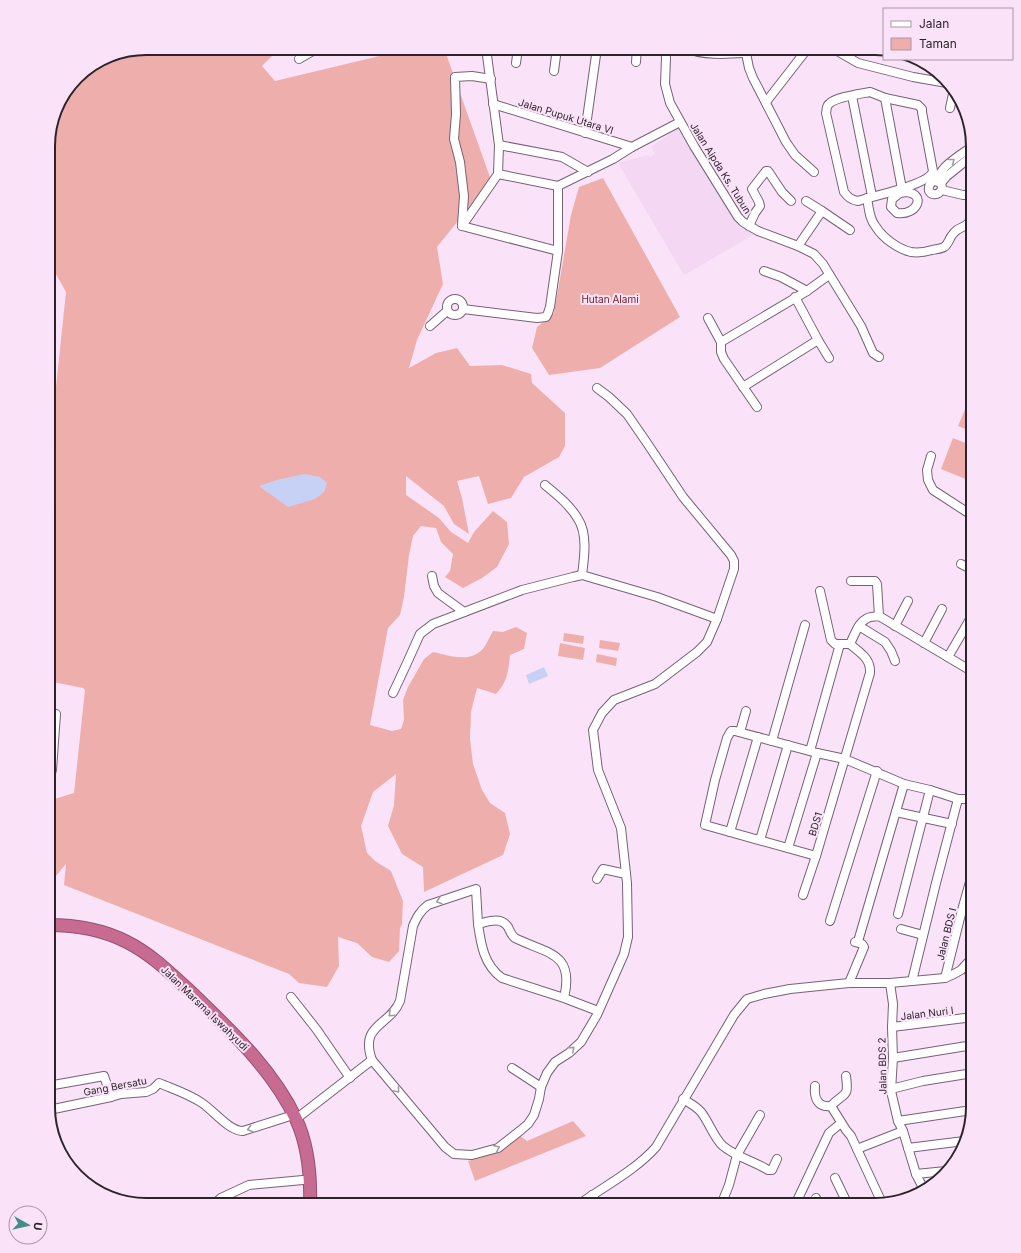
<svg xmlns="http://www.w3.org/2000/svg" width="1021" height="1253" font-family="Inter,sans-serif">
  <rect width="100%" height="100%" fill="#fae3f9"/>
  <polygon fill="#f4d7f3" points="679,127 740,228 746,225 753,235 684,275 618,163 648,155 650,157 655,154 651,147"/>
  <g fill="#eeafac">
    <path d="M 146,48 L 280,48 L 262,66 L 275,81 L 413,48 L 444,48 L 491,180 L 437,247 L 443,284 L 417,340 L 409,368 L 436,353 L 457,348 L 470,366 L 502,365 L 531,374 L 532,383 L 565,413 L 565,446 L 559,457 L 524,477 L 511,498 L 488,504 L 479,476 L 457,481 L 462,498 L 469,534 L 454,524 L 444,506 L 406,476 L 406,495 L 439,518 L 451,532 L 468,543 L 474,532 L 493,511 L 507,522 L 509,544 L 497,567 L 482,578 L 463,588 L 445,577 L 450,571 L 453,554 L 441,542 L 436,528 L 421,526 L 413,536 L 409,555 L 404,597 L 400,615 L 388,628 L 370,725 L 392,731 L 401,729 L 404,720 L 403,700 L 408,687 L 424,659 L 433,652 C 451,656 473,664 485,646 C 488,641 490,636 493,631 L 503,632 L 516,627 L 527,633 L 524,649 L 510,655 C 508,672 508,681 496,694 L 477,688 L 471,712 L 470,739 L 473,764 L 482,790 L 490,803 L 505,813 L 510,834 L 503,855 L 424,892 L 423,867 L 402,854 L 388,826 L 394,805 L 396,774 L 373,792 L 361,826 L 367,853 L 375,861 L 391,871 L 403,901 L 402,924 L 400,928 L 399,951 L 389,962 L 372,957 L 357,943 L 338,937 L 339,966 L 327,987 L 299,983 L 289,974 L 64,885 L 66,864 L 55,877 L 48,866 L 48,801 L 74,793 L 85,690 L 83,688 L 48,681 L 48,396 L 55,396 L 66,292 L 48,260 L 48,139 L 58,103 L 81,72 L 109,55 Z"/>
    <polygon points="603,178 680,317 600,368 549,375 532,348 537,327 554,313 571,215 579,187"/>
    <polygon points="971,395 973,396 973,432 958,426"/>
    <polygon points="953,438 973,446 973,482 941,469"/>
    <polygon points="564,633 584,636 583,644 563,641"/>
    <polygon points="600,640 620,643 618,651 599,648"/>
    <polygon points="560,643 585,648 583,660 558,656"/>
    <polygon points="597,654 617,658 616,666 596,662"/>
    <polygon points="973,960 973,976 966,977 964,974"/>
    <polygon points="573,1121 586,1136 475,1181 468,1161 499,1152 519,1135 527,1141"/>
  </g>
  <g fill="#c7d1f5">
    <polygon points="304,474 320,477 327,483 324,492 315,499 288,507 259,486 277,480"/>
    <polygon points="544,667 548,676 529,684 526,675"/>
  </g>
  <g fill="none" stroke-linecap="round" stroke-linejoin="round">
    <defs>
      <g id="minor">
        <polyline points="665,48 666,58 665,84 670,103 694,146 738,217 743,222 758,231 798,246 814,254 823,264 861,326 873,353 879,357"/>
        <path d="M 687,48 C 702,56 729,54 746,53"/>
        <polyline points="832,48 858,63 913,77 947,83"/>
        <polyline points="746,53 749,68 753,78 786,142 795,155 814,172"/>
        <polyline points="299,59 318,48"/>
        <polyline points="636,62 637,48"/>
        <polyline points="516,63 518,48"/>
        <polyline points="554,71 557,48"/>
        <path d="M 870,92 L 885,98 L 918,105 L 922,109 L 922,112 L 933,171 C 930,185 872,196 858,201 C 851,200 848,197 844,192 L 826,113 C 827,110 826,106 829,104 C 835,97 860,94 870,92 Z"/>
        <polyline points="852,96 872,196"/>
        <polyline points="885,98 902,189"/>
        <polyline points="766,102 808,48"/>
        <polyline points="493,104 632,147"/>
        <polyline points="950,108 954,89"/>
        <polyline points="585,133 597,48"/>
        <polyline points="499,145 562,157 588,172"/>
        <polyline points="498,174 558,186"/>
        <path d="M 935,181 L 941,183 L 942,188 C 940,197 927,196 929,187 C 930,182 933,182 935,180 C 939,176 941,171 945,167 C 953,159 963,153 973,146"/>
        <polyline points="941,183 947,176 973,155"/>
        <polyline points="942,190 963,195 973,195"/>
        <path d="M 906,192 C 927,194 917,216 897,213 L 891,207 L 892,199 L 900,193 Z"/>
        <path d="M 867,198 C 869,208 869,219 876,227 C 883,238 898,249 911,252 C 918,253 925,252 932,250 C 936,249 941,249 944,247 C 949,244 949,238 953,234 C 960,224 968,231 973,213"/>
        <polyline points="822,211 850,230"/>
        <polyline points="462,225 464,196 460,162 454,139 456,114 455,77 472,76 491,79"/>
        <polyline points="462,226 498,174 499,145 486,48"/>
        <polyline points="462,226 558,251"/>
        <polyline points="749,226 755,213 760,206 759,202 752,189 766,171 768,171 782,192 791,201"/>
        <polyline points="798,246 822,211 806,201"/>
        <polyline points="764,271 781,277 807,291"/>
        <circle cx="455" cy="307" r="8"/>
        <polyline points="463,309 537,318 546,317 548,313 550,307 558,251 558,186 613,159 632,147 680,122"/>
        <polyline points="708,318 721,342 721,352 724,359 757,407"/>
        <polyline points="430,326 447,311"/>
        <polyline points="818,340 829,358"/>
        <polyline points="721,342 807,291 829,275"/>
        <polyline points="743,387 818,340 795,297"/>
        <polyline points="931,456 927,470 928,480 933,490 973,516"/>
        <path d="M 545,485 C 557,495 570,505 578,519 C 588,534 584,559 582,575"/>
        <polyline points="961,564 973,570"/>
        <polyline points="432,576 434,586 438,593 464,612"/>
        <polyline points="851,581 875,581 877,584 879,616 973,672"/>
        <polyline points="820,591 831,640 835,644 840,644"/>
        <polyline points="859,626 885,642 891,651 895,661"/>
        <polyline points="895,626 908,601"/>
        <polyline points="924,643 942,609"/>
        <path d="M 850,644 C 854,636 858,623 866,619 C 870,616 875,617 879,616"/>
        <polyline points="948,657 973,614"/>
        <polyline points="393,693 407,663 420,634 433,624 522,590 573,577 582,575 657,597 717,619"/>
        <polyline points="740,732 746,711"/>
        <polyline points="772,741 805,625"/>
        <polyline points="48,780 52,770 56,714"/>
        <polyline points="896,812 952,824"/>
        <polyline points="730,832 758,737"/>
        <polyline points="760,840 788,745"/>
        <polyline points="788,848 817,753"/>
        <polyline points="816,856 705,825 715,780 727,738 731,731 735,731 817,753 845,759 904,784 930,790 958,799 973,799"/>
        <polyline points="597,879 603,869 626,874"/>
        <path d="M 803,895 L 816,856 L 870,673 C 871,658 859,652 850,644 L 840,644 L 810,751"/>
        <polyline points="898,914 930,790"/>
        <polyline points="830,921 877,771"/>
        <path d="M 478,924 L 476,889 L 428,905 C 420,911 417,917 413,926 L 400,1001 C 390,1026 359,1024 372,1060 L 445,1147 L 454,1154 L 472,1155 L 498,1148 L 521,1130 L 528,1124 L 534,1115 L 539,1099 L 541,1087 L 547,1073 L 555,1062 L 569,1053 L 581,1042 L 597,1015 L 624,954 L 628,937 L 627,883 L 621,828 L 598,770 L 593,730 L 602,713 L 614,700 L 655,684 L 697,652 L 707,642 L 717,619 L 734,569 L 734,561 L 731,555 L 683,497 L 647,443 L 627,414 L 609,397 L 597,388"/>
        <polyline points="901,929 923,935"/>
        <polyline points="859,938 904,784"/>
        <polyline points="945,978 962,910 973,871"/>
        <polyline points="912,981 936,883 958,799"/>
        <polyline points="849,983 864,947 862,944 855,942"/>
        <polyline points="890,983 893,1004 892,1027 893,1058 891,1091 898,1121 903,1131 916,1174 924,1190"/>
        <polyline points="291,997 317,1030 350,1078"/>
        <path d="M 564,998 C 575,952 547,954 515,938 C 511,935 510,931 508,927 C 500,916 488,922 478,924 C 481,945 484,965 502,978 L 564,998 L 598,1011"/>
        <polyline points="892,1027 965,1018"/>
        <polyline points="893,1058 973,1045"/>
        <polyline points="512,1068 541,1087"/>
        <polyline points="48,1086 104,1076 111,1097"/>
        <path d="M 815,1086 C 814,1097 817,1108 831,1106 L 846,1130 L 851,1136 L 882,1203"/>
        <polyline points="891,1089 923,1081 973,1073"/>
        <path d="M 683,1099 C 689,1103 696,1106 701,1112 C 709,1122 714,1138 723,1146 C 736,1157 754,1161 768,1170 L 772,1170 L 777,1159"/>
        <path d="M 831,1106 C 845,1091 849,1099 846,1076"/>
        <path d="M 49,1110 L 111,1097 L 121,1094 L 146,1092 L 153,1089 L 159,1083 C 173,1089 189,1094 202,1103 C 214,1111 229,1131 243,1131 L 287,1117"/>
        <polyline points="296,1119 372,1060"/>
        <polyline points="898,1121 972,1110"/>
        <polyline points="908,1148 964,1141"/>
        <polyline points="857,1149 903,1131"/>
        <polyline points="916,1174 946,1171"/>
        <polyline points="835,1178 848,1205"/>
        <polyline points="592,1195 599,1205"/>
        <polyline points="816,1198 819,1205"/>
        <polyline points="168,1205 169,1203 174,1205"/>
        <polyline points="213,1205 221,1198 249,1185 303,1180"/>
        <path d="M 578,1205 C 603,1187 636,1170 656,1147 L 734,1015 L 747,999 L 764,994 L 790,989 L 849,983 L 890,983 L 945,978 L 954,974 L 961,970 L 973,957"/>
        <polyline points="619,1205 621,1204 624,1205"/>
        <polyline points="721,1205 729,1185 737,1155 760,1115"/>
        <polyline points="795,1205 829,1133 841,1123"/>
      </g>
      <path id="highway" d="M 48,925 C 76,925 102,929 127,942 C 153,955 173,976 194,995 C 232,1032 273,1070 296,1119 C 308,1145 311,1176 310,1205"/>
    </defs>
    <use href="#minor" stroke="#766275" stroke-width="10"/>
    <use href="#highway" stroke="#91526e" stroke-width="14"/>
    <use href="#minor" stroke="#fff" stroke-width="8"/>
    <use href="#highway" stroke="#c86b92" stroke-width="12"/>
  </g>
  <defs><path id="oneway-chevron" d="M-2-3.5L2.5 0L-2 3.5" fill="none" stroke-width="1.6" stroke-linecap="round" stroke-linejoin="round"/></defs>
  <g stroke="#a09ca0">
    <use href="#oneway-chevron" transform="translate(952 161) rotate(-38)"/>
    <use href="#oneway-chevron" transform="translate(439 901) rotate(162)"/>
    <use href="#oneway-chevron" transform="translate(391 1014) rotate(137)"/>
    <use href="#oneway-chevron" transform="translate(572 1049) rotate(-42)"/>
    <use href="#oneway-chevron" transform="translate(397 1090) rotate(50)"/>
    <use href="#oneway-chevron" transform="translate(250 1129) rotate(163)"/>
    <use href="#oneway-chevron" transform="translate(497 1148) rotate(-24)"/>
  </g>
  <g text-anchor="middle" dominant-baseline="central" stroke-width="4" stroke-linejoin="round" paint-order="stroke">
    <g font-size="10" fill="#2c232b" stroke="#fae3f9">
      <text transform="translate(566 116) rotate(17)">Jalan Pupuk Utara VI</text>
      <text transform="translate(721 168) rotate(58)">Jalan Aipda Ks. Tubun</text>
      <text transform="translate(815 824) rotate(-73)">BDS1</text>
      <text transform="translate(946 934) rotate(-76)">Jalan BDS I</text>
      <text transform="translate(205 1008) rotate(44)">Jalan Marsma Iswahyudi</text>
      <text transform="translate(927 1013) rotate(-7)">Jalan Nuri I</text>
      <text transform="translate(882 1066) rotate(-91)">Jalan BDS 2</text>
      <text transform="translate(115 1086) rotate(-11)">Gang Bersatu</text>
    </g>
    <g font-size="10" fill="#732125" stroke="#fae3f9">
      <text x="610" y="299">Hutan Alami</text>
    </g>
  </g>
  <path d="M0 0H1021V1253H0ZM146 55H875A91 91 0 0 1 966 146V1107A91 91 0 0 1 875 1198H146A91 91 0 0 1 55 1107V146A91 91 0 0 1 146 55Z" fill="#fae3f9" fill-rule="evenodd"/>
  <path fill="none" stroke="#2c232b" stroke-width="2" d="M146 55H875A91 91 0 0 1 966 146V1107A91 91 0 0 1 875 1198H146A91 91 0 0 1 55 1107V146A91 91 0 0 1 146 55Z"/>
  <rect x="883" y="8" width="130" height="52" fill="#fae3f9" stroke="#a896a7"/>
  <rect x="891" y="21" width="20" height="6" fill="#ffffff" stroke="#a896a7"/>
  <text x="919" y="28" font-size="12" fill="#2c232b">Jalan</text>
  <rect x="891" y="38" width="20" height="12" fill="#eeafac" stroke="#a896a7"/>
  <text x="919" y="48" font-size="12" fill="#2c232b">Taman</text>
  <g transform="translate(28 1225) rotate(98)"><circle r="19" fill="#fae3f9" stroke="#a896a7"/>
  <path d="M0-3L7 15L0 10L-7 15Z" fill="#468d8a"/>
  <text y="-6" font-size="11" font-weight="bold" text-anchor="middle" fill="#2c232b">U</text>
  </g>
</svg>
